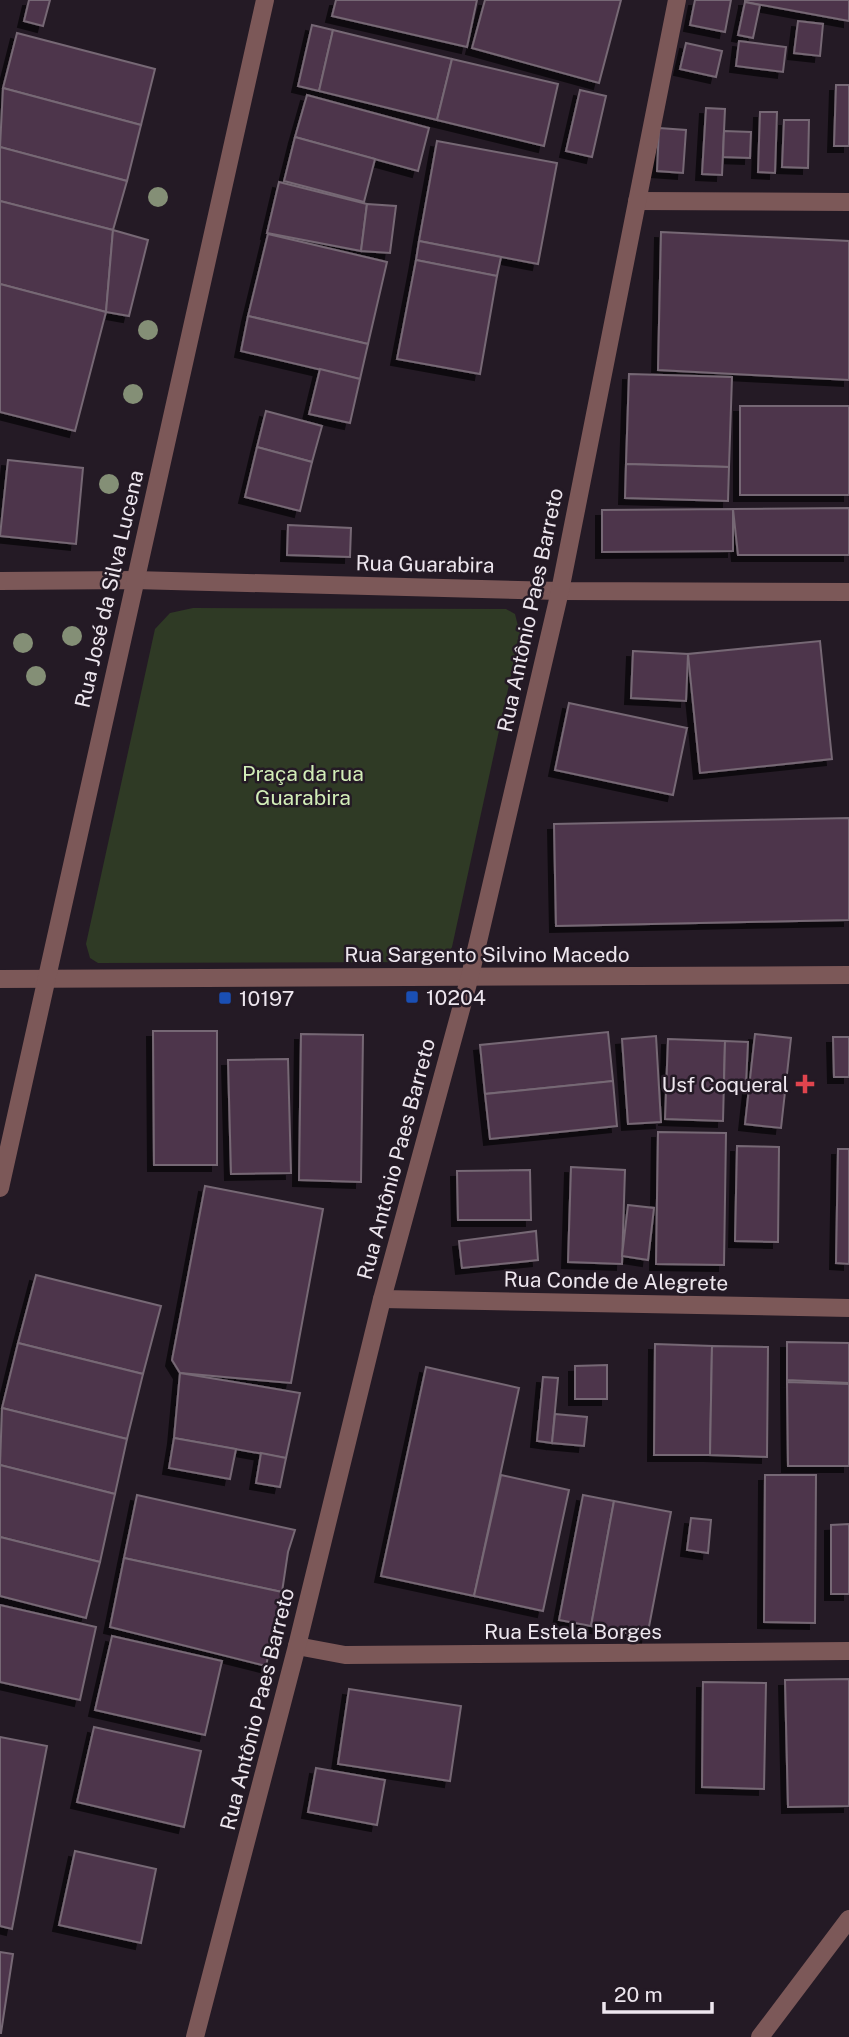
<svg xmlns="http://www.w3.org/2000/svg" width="849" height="2037" font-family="'Public Sans',sans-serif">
  <defs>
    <filter id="shadow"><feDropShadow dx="-6" dy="6" stdDeviation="0" flood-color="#0009"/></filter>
  </defs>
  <rect width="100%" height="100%" fill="#241a25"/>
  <polygon fill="#2f3a25" points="193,608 506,609 515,614 520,634 452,947 446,958 434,962 98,963 90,958 86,944 155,629 170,613"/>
  <g fill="#4e364b" stroke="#766874" stroke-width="2" filter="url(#shadow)">
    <polygon points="29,0 50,0 43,26 24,21"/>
    <polygon points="336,0 477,0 467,47 332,16"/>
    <polygon points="485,0 621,0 599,83 472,48"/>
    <polygon points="695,0 731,0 725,32 690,25"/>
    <polygon points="745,0 849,0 849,21 745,2"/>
    <polygon points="745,2 760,5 753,38 738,35"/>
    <polygon points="798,21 823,24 820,56 794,53"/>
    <polygon points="312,25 333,30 319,91 298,86"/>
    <polygon points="333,30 452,59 437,120 319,91"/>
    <polygon points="17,33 155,69 141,125 3,88"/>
    <polygon points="739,41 786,47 783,72 736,66"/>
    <polygon points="686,43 722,51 716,77 680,69"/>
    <polygon points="452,59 558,84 544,146 437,120"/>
    <polygon points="836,85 849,85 849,146 834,146"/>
    <polygon points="3,88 141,125 127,181 0,147"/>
    <polygon points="580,90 606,96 592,157 566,151"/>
    <polygon points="307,95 429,128 418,171 295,137"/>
    <polygon points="706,108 725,109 722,175 702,174"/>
    <polygon points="760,112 777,112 775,173 758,172"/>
    <polygon points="784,120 809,120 808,168 782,167"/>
    <polygon points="659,128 686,130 683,173 657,171"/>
    <polygon points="724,131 751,132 750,158 723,157"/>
    <polygon points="295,137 375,159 364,202 284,181"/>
    <polygon points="437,141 557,163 538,264 419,241"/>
    <polygon points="0,147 127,181 113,230 0,201"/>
    <polygon points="279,182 367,204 361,251 267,233"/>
    <polygon points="0,201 113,230 106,312 0,284"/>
    <polygon points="367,204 396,206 390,253 361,251"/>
    <polygon points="113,230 148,240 129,316 106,312"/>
    <polygon points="661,232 849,241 849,380 658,370"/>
    <polygon points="268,234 387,262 368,344 248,316"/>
    <polygon points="419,241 501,257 497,276 416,260"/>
    <polygon points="416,260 497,276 480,374 397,359"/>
    <polygon points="0,284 106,312 75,431 0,412"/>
    <polygon points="248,316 368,344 360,379 241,351"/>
    <polygon points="320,369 360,379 350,423 309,414"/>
    <polygon points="629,374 732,377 729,467 626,464"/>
    <rect x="740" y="406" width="109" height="89"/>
    <polygon points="266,411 322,426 312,462 257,447"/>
    <polygon points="257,447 312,462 300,511 245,497"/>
    <polygon points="8,460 83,468 76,544 0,536"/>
    <polygon points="626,464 729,467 728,501 625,498"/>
    <polygon points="849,508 849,555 738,555 733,509"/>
    <polygon points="733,509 733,551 602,552 602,510"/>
    <polygon points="288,525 351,528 350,557 287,555"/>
    <polygon points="820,641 832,759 700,773 688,654"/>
    <polygon points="633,651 688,654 686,701 631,698"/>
    <polygon points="569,703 687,728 673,795 555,770"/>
    <polygon points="849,818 849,920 556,926 554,824"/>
    <polygon points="153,1031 217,1031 217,1165 154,1165"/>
    <polygon points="608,1032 613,1081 485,1094 480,1045"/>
    <polygon points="301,1034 363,1035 361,1182 299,1180"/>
    <polygon points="755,1034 791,1038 781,1128 745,1124"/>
    <polygon points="656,1036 661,1122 628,1124 622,1039"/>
    <polygon points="833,1037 849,1037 849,1077 834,1077"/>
    <polygon points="668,1039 725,1041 723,1121 665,1119"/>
    <polygon points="725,1041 748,1042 746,1084 724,1083"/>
    <polygon points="288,1059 291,1173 231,1174 228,1060"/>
    <polygon points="613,1081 617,1126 490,1139 485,1094"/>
    <polygon points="658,1132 726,1133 724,1265 656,1264"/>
    <polygon points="737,1146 779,1147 778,1242 735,1241"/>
    <polygon points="838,1149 849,1149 849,1264 836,1263"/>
    <polygon points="571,1167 625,1170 622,1264 568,1262"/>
    <polygon points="530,1170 531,1220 458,1220 457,1171"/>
    <polygon points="205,1186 323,1209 291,1383 180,1373 172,1360"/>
    <polygon points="628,1205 654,1208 648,1260 622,1256"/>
    <polygon points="536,1231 538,1260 462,1268 459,1241"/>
    <polygon points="36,1275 161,1306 143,1374 18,1343"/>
    <polygon points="787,1342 849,1343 849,1383 787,1380"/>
    <polygon points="18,1343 143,1374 127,1439 2,1408"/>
    <polygon points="655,1344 712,1346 710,1455 654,1455"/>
    <polygon points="712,1346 768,1347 767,1457 710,1455"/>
    <polygon points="607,1365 607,1399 575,1399 575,1366"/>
    <polygon points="426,1367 519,1388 474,1596 381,1576"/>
    <polygon points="180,1373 300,1393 286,1458 174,1438"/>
    <polygon points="543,1377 558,1378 552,1443 537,1441"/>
    <polygon points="787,1382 849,1384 849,1466 788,1466"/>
    <polygon points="2,1408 127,1439 115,1494 0,1465"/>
    <polygon points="555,1414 587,1417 584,1446 552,1443"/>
    <polygon points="174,1438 236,1449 230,1479 169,1468"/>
    <polygon points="261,1453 286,1458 280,1487 256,1483"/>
    <polygon points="0,1465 115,1494 100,1562 0,1537"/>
    <polygon points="501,1475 569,1490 543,1611 474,1596"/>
    <polygon points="765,1475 816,1475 815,1623 764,1622"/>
    <polygon points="137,1495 295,1530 288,1552 282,1592 124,1558"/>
    <polygon points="583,1495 614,1501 591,1626 559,1620"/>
    <polygon points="614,1501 671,1512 647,1637 591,1626"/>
    <polygon points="691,1518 711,1520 708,1553 687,1550"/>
    <polygon points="849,1524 849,1594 831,1594 831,1525"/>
    <polygon points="0,1537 100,1562 86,1618 0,1596"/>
    <polygon points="124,1558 282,1592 266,1666 110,1627"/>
    <polygon points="0,1605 96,1627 80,1700 0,1682"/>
    <polygon points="112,1636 222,1661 205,1735 95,1710"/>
    <polygon points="849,1679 849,1806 788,1807 785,1680"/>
    <polygon points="703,1682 766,1683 764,1789 702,1787"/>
    <polygon points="349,1689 461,1706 450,1781 338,1764"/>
    <polygon points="94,1727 201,1751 184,1827 77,1802"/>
    <polygon points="0,1737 47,1746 12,1929 0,1926"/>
    <polygon points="316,1768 385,1780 377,1825 308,1812"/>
    <polygon points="75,1851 156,1869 141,1943 59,1925"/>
    <polygon points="0,1952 13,1954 1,2033 0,2033"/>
  </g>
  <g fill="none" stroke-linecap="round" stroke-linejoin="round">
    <g stroke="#7c5858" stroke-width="18">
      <polyline points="637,201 849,202"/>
      <polyline points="0,581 134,580 560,591 849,592"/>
      <polyline points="0,979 849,975"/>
      <polyline points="0,1188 265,0"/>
      <polyline points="382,1299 849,1308"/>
      <polyline points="297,1646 345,1655 849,1651"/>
      <polyline points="195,2037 297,1646 382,1299 470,976 560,591 677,0"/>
      <polyline points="760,2037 849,1919"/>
    </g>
  </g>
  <g fill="#848f76">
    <circle cx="158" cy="197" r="10"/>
    <circle cx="148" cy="330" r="10"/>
    <circle cx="133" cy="394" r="10"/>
    <circle cx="109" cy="484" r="10"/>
    <circle cx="72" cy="636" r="10"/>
    <circle cx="23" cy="643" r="10"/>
    <circle cx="36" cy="676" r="10"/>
  </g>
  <g fill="#1a4fb4" stroke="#241a25" stroke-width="2.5">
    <rect x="405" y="990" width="14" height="14" rx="3.5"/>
    <rect x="218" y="991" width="14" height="14" rx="3.5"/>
  </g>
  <path fill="#e0444e" stroke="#241a25" stroke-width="2.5" d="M801.5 1073.5h7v7h7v7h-7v7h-7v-7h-7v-7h7z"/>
  <g text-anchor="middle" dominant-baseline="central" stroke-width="5" stroke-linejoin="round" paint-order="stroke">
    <g font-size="21" fill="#ede6ee" stroke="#241a25">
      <text transform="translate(425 564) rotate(1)">Rua Guarabira</text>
      <text transform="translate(109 589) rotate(-77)">Rua José da Silva Lucena</text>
      <text transform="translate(530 610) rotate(-78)">Rua Antônio Paes Barreto</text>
      <text x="487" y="954">Rua Sargento Silvino Macedo</text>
      <text transform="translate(396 1159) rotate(-75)">Rua Antônio Paes Barreto</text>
      <text transform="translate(616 1281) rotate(1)">Rua Conde de Alegrete</text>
      <text x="573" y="1631">Rua Estela Borges</text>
      <text transform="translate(257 1709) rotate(-76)">Rua Antônio Paes Barreto</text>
    </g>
    <g font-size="21" fill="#d2eeb8" stroke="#241a25">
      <text x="303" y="773">Praça da rua<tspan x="303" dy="24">Guarabira</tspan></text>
    </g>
    <g font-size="21" fill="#ede6ee" stroke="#241a25" text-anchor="start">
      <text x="426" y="997">10204</text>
      <text x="239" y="998">10197</text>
      <text x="789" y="1084" text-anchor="end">Usf Coqueral</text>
    </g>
  </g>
  <path d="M604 2002v10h108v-10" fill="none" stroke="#ede6ee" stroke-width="3.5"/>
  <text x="614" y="2002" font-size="21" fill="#ede6ee" stroke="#241a25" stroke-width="5" paint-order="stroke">20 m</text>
</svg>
